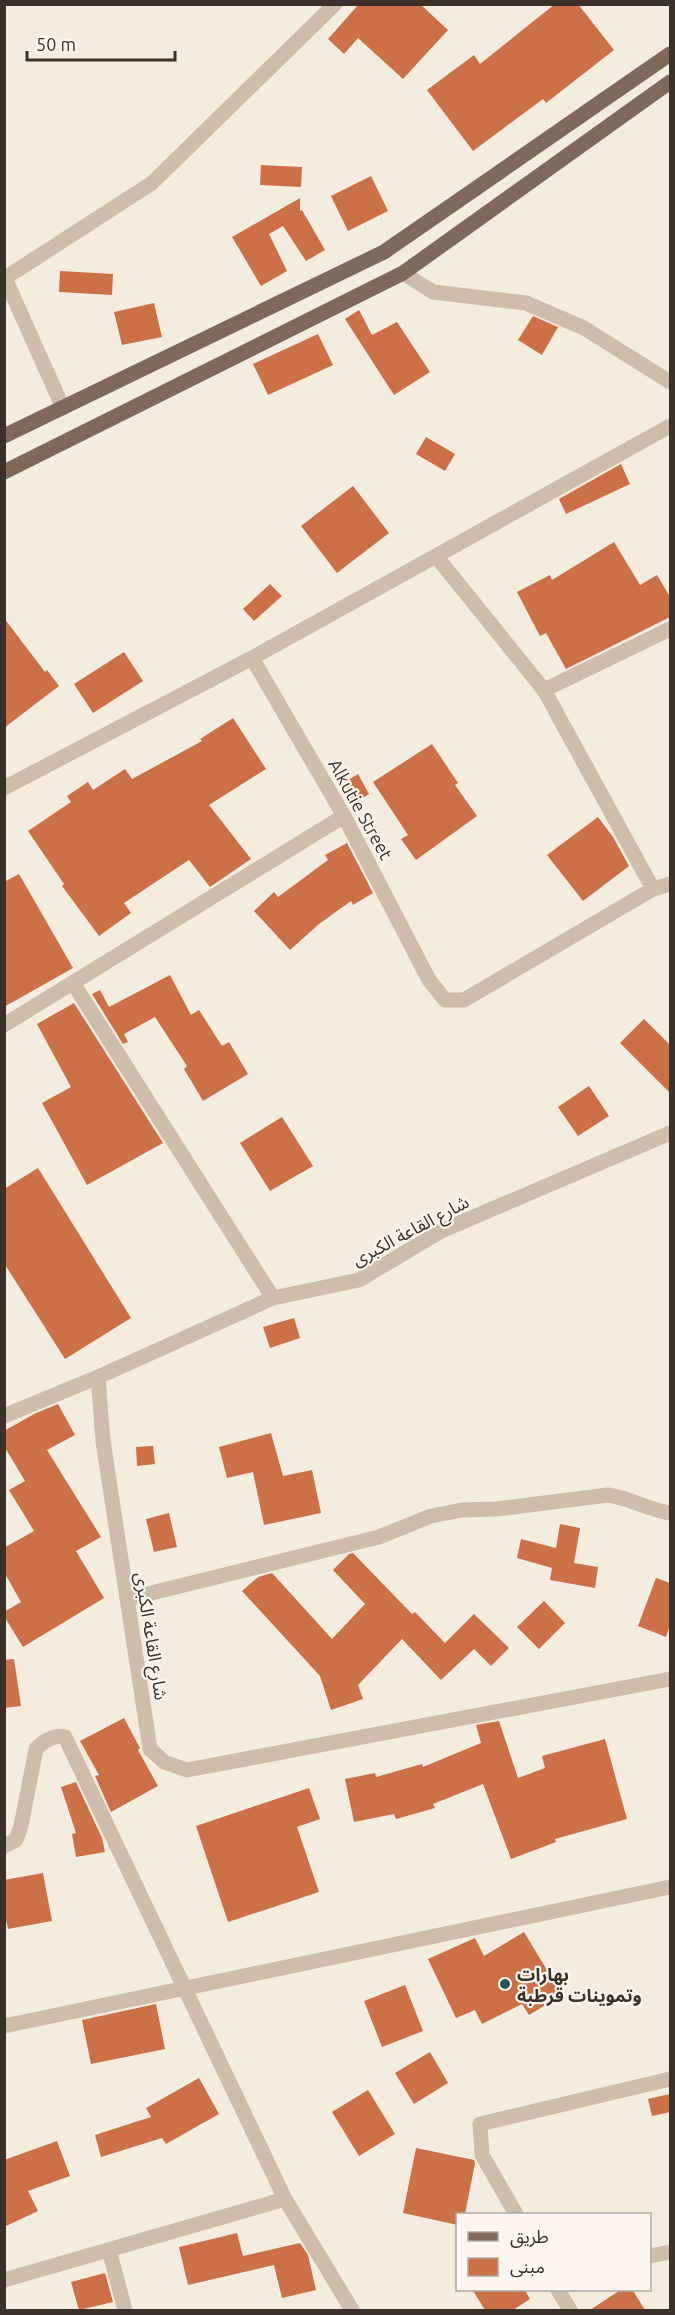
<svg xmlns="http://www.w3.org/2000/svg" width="675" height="2315" font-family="Ubuntu,'Noto Sans Arabic',sans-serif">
  <rect width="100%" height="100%" fill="#f5ece0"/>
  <g fill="#cc7047">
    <polygon points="359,4 420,4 448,30 403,79 358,38 344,54 328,39"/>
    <polygon points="555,4 578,4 614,50 546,103 543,99 473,151 427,90 474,55 480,64"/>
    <polygon points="261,165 302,167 301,187 260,185"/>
    <polygon points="371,176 388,211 348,231 331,196"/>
    <polygon points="300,198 300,211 302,210 325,250 306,261 283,226 269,234 287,271 261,286 232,237"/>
    <polygon points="60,271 113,274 112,295 59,292"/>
    <polygon points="154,303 162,337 122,345 114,312"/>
    <polygon points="359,310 372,335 397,322 430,372 394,395 345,319"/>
    <polygon points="533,316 558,327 542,355 518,340"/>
    <polygon points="318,334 333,365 268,395 253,364"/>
    <polygon points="426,437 455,454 445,471 416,454"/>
    <polygon points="621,464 630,484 566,514 559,499"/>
    <polygon points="353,486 389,533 337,573 301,526"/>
    <polygon points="614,542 640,585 657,575 670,597 670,617 566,669 546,633 540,636 517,592 550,575 552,580"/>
    <polygon points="270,584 282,596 254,621 243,609"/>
    <polygon points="4,618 45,672 47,670 59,686 4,728"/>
    <polygon points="124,652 143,681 93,713 74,684"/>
    <polygon points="233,718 266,769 209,805 251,859 210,887 189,860 124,903 131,913 99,936 62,886 64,884 28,831 71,802 67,796 88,782 93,790 125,769 132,779 202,741 200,739"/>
    <polygon points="432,744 458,783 455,785 477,816 416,860 401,839 408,835 373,782"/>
    <polygon points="358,774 369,794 353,804 342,784"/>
    <polygon points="598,817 613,837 629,866 583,901 547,855"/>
    <polygon points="347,843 373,893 353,905 351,901 319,924 290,950 254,911 274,892 278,897 328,860 325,855"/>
    <polygon points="19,874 73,968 4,1007 4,882"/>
    <polygon points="170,975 191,1015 199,1010 222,1046 229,1042 248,1074 203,1101 184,1069 187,1066 155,1017 124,1034 128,1042 123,1044 92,994 100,990 109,1007"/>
    <polygon points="74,1003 163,1143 87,1185 42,1103 71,1087 37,1024"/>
    <polygon points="644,1019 670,1045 670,1093 620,1043"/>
    <polygon points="589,1086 609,1116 578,1136 558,1107"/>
    <polygon points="282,1117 313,1166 270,1191 240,1143"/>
    <polygon points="38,1168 131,1318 65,1359 4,1263 4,1189"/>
    <polygon points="294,1318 300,1338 270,1348 263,1327"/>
    <polygon points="58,1404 75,1435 47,1450 101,1537 76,1551 104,1598 23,1647 4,1616 4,1612 21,1602 4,1572 4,1548 34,1531 9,1490 25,1481 4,1446 4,1431 36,1413"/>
    <polygon points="271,1433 283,1476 312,1470 321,1513 264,1525 253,1472 227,1478 219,1447"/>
    <polygon points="153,1446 155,1464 137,1466 136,1447"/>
    <polygon points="169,1513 177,1547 154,1552 146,1519"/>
    <polygon points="560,1524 580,1528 574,1563 598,1567 595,1588 550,1580 552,1568 517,1558 521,1539 556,1548"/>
    <polygon points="353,1553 412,1614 415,1612 445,1643 474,1614 509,1648 491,1666 474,1649 441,1680 402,1639 358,1685 363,1699 331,1710 320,1676 242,1591 258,1577 272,1573 332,1639 365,1604 333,1570 349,1554"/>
    <polygon points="656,1578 670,1583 670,1625 666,1637 638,1626"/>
    <polygon points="544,1601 565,1623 539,1649 517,1627"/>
    <polygon points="14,1659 21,1706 4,1708 4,1660"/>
    <polygon points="124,1718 140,1748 138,1750 158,1786 111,1812 95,1776 99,1775 80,1741"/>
    <polygon points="499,1721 518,1778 545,1768 542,1756 605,1739 627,1819 555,1839 556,1842 511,1859 483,1784 433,1804 435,1808 396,1819 394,1814 354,1822 345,1779 375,1773 376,1777 422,1764 423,1767 481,1743 476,1725"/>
    <polygon points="76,1782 102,1838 105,1852 76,1857 72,1834 76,1833 61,1787"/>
    <polygon points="309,1788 320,1819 297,1827 319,1892 228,1922 196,1826"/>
    <polygon points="43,1873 52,1921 8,1929 4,1911 4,1880"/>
    <polygon points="524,1932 562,1995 529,2015 522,2004 482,2024 475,2010 456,2018 428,1959 475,1938 484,1956"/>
    <polygon points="405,1985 423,2031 382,2047 364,2001"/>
    <polygon points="156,2004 165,2049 91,2064 82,2020"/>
    <polygon points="430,2052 448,2083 414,2104 395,2073"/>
    <polygon points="199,2078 219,2114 166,2144 162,2138 101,2157 95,2135 151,2117 146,2108"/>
    <polygon points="368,2090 395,2134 359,2156 332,2112"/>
    <polygon points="670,2094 670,2112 652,2116 648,2099"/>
    <polygon points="57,2141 70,2176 28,2191 38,2211 4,2227 4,2160"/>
    <polygon points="416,2148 474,2160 475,2163 465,2214 458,2214 458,2225 403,2213"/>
    <polygon points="237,2233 243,2256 300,2243 308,2255 316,2290 282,2298 274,2265 188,2285 179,2247"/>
    <polygon points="105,2273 113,2302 79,2310 71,2282"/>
    <polygon points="472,2289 524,2289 530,2299 513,2310 485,2310"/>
    <polygon points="622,2289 632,2289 645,2310 590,2310"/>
  </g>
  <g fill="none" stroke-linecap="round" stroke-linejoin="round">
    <g stroke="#cebdab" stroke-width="15">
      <polyline points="403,273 433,292 526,303 584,328 670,382"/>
      <polyline points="63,408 5,278 152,183 335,4"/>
      <polyline points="436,556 544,690 653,889"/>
      <polyline points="252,658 670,426"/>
      <polyline points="544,690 670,629"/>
      <polyline points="4,788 252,658 344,816 429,980 445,1000 464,1000 653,889 670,884"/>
      <polyline points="73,983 273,1298"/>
      <polyline points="4,1025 344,816"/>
      <polyline points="98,1377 103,1441 150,1749 164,1762 187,1770 670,1679"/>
      <polyline points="4,1416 98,1377 273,1298 359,1280 441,1231 670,1133"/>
      <path d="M 127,1599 L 379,1537 L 431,1516 L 462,1510 L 497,1509 L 608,1495 C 630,1498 649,1510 670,1513"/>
      <path d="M 4,1846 L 16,1840 L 21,1826 L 36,1749 C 42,1742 55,1734 65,1737 L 285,2199 L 352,2310"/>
      <polyline points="4,2026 670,1887"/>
      <polyline points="516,2214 482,2155 480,2124 670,2079"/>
      <polyline points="109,2250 125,2310"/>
      <polyline points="650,2256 670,2252"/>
      <polyline points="4,2280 285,2199"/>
      <polyline points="558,2290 570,2310"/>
    </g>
    <g stroke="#7e695b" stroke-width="15">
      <polyline points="4,436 384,252 670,54"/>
      <polyline points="4,472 403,273 670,82"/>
    </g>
  </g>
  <circle fill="#1d5760" stroke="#fbf6ed" stroke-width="2" cx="505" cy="1984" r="6"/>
  <g text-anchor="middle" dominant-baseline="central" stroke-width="4.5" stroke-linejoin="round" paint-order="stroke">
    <g font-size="18" fill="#3b312a" stroke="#fbf6ed">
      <text transform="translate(361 809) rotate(61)">Alkutie Street</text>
      <text transform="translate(410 1230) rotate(-28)">شارع القاعة الكبرى</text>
      <text transform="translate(152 1636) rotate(81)">شارع القاعة الكبرى</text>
    </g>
    <g font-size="18" font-weight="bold" fill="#3b312a" stroke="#fbf6ed" text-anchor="start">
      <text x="517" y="1974">بهارات<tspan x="517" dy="21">وتموينات قرطبة</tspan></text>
    </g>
  </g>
  <rect width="675" height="2315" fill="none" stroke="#3b312a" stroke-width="12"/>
  <rect x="456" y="2213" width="195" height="78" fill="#fbf6ed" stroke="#aea79f" stroke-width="1.5"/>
  <rect x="468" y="2232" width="30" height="9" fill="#7e695b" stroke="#aea79f" stroke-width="1.5"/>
  <text x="510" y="2243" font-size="18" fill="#3b312a">طريق</text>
  <rect x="468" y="2258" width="30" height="18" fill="#cc7047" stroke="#aea79f" stroke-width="1.5"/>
  <text x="510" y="2273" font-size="18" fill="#3b312a">مبنى</text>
  <path d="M27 51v9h148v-9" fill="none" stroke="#3b312a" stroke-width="3"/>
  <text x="36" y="51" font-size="18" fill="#3b312a" stroke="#fbf6ed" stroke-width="4.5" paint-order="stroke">50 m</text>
</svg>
